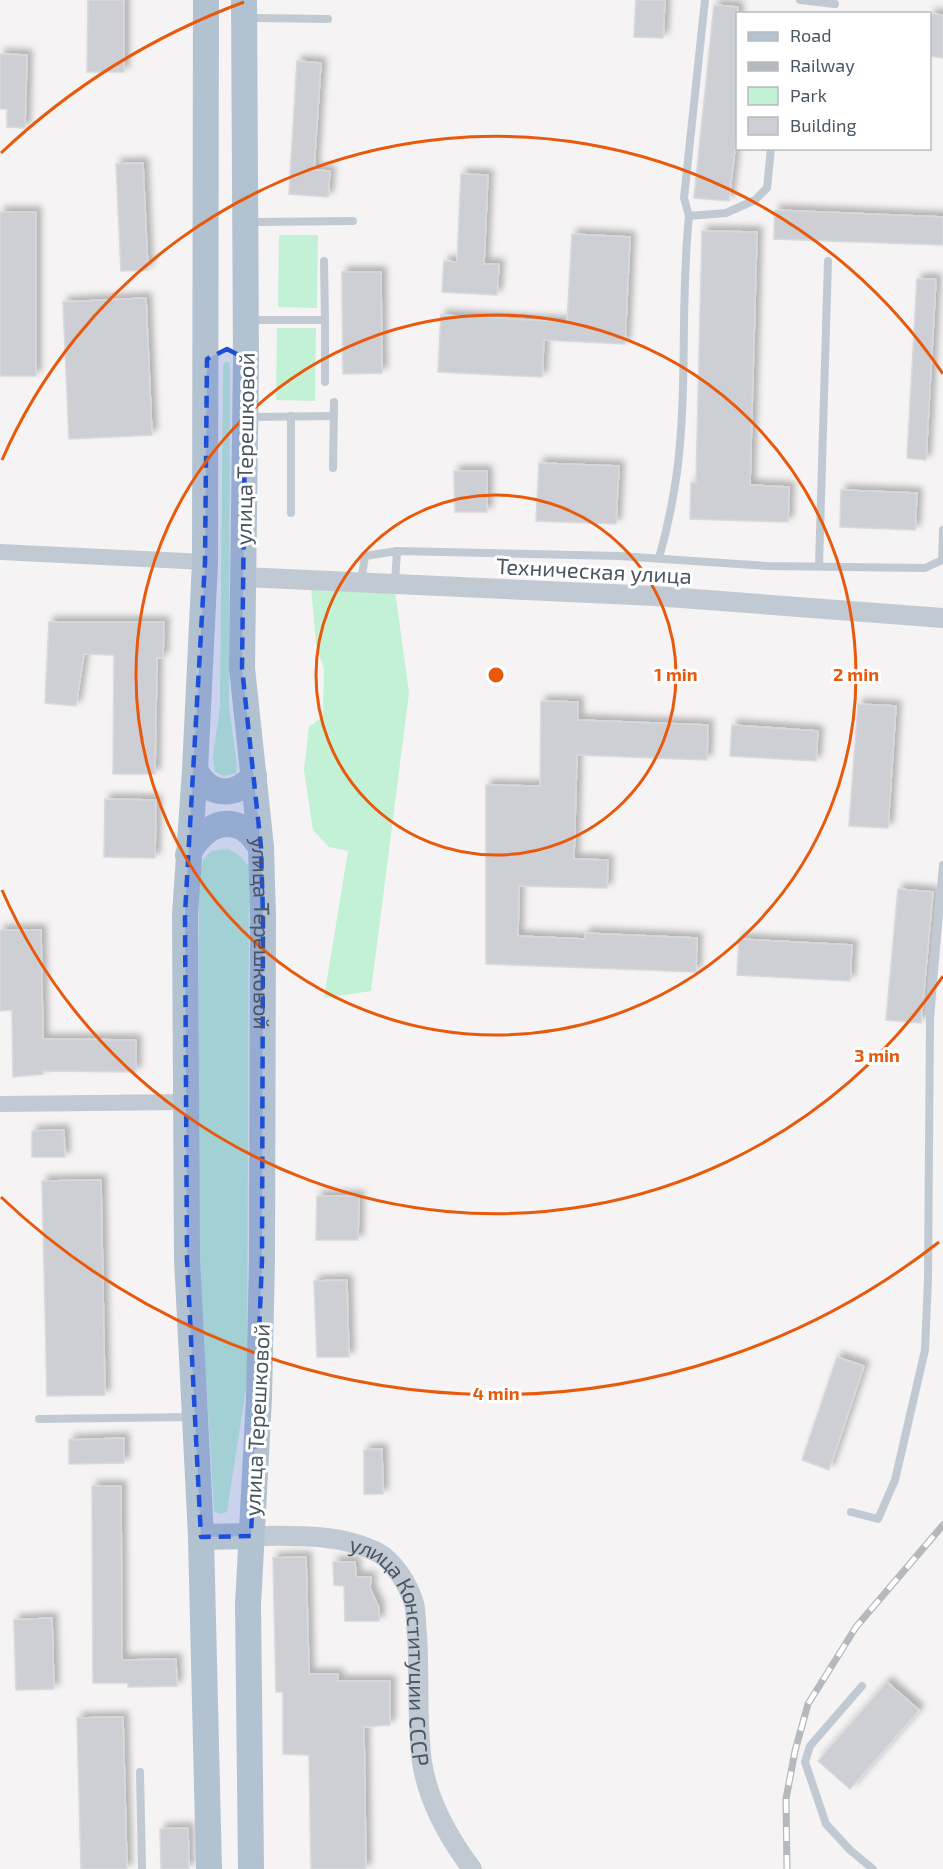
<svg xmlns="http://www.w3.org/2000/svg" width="943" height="1869" font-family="'Exo 2',sans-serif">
  <defs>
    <filter id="shadow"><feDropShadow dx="5" dy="-5" stdDeviation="3" flood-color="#0004"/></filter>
  </defs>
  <rect width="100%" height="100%" fill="#f5f3f3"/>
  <g fill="#c3f1d5">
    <polygon points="279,235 318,235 317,308 278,307"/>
    <polygon points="277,328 316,328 315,401 276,400"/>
    <polygon points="225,362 229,362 230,365 229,706 237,765 236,773 224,776 215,772 213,758 220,706 223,366"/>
    <polygon points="311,587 395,591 409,693 371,991 324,998 348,851 329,847 313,830 304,770 309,727 323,716 324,669 316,645"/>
    <polygon points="228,849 239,855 249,867 247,1381 227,1512 220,1514 214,1511 199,1260 199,873 203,860 211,851"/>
  </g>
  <g fill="#cdcfd5" stroke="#d7d9de" stroke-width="1.5" filter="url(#shadow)">
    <polygon points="88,0 124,0 124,72 87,72"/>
    <polygon points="636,0 665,0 663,38 634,37"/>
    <polygon points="714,5 738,7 738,122 729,201 694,198"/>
    <polygon points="930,14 943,15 943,58 930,56"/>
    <polygon points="0,54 27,55 25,128 7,127 7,109 0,109"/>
    <polygon points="297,61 321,63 314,170 330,171 328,197 289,194"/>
    <polygon points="143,163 148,270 121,271 116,164"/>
    <polygon points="461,174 488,175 484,264 499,264 497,295 442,292 444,261 457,262"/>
    <polygon points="775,210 943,217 943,245 774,239"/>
    <rect x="0" y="212" width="36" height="164"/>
    <polygon points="702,231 757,232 750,485 789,487 788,522 690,519 691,483 696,483"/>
    <polygon points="572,234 630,237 625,344 544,340 542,377 438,372 441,315 567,322"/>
    <polygon points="342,272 381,272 382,373 343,374"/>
    <polygon points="917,279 936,279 926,460 907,458"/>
    <polygon points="146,298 152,435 69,439 63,302"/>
    <polygon points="539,463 619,466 616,524 536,521"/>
    <polygon points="454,471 487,471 487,512 455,512"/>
    <polygon points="841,490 917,493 915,530 840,527"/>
    <polygon points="49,622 164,622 163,658 157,658 155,774 113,774 114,655 84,654 76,706 45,703"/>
    <polygon points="541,701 578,702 578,720 708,725 707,760 577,755 574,859 608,860 607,888 519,886 518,936 585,939 585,933 697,938 696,972 486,964 486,785 540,786"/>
    <polygon points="858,704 896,706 888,828 849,826"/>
    <polygon points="732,725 818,731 816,761 730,756"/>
    <polygon points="105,799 156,800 155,858 104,857"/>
    <polygon points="898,889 933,892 921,1023 886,1020"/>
    <polygon points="0,930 41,930 43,1039 136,1040 136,1072 43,1071 43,1074 13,1077 12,1010 0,1011"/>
    <polygon points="739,939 852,945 850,981 737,975"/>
    <polygon points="64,1130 65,1157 32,1157 32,1131"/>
    <polygon points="101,1180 105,1395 47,1396 42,1181"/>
    <polygon points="317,1196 359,1196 358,1240 316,1240"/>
    <polygon points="347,1280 349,1357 317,1357 314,1281"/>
    <polygon points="837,1357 864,1366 829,1470 802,1460"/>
    <polygon points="124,1438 124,1463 69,1464 69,1440"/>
    <polygon points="382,1449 383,1494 364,1494 364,1450"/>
    <polygon points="92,1486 121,1486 122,1660 176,1659 177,1686 128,1687 128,1683 93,1683"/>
    <polygon points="306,1557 309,1674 338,1674 338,1681 390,1681 390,1725 364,1727 366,1869 311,1869 309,1755 283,1754 283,1692 276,1692 273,1558"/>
    <polygon points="333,1562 355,1562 356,1577 371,1577 370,1588 379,1608 379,1621 345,1621 344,1586 334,1585"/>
    <polygon points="52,1618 54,1689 16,1690 14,1620"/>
    <polygon points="887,1682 919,1710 850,1789 818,1761"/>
    <polygon points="123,1717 127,1869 81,1869 77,1718"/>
    <polygon points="188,1828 189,1869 161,1869 160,1829"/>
  </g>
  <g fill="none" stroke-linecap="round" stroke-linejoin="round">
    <g stroke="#c1cad2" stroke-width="8">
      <polyline points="800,0 835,4"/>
      <polyline points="247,18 328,19"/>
      <polyline points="689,216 684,198 705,0"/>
      <polyline points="248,222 353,221"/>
      <polyline points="249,320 325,320 324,261"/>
      <polyline points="325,320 325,382"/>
      <polyline points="248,417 334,416"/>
      <polyline points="333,468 334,402"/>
      <polyline points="291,513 291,416"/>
      <path d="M 659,558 C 667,530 673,501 677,472 C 688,388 680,301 689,216 L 726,213 L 755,200 L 767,188 L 771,148"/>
      <polyline points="819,566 828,261"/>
      <polyline points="361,581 365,556 397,551 619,556 767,566 925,568 942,560 943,530"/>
      <polyline points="395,583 397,551"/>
      <polyline points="39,1419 192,1417"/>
      <polyline points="851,1512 878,1519 895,1480 925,1350 928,1279 930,1019 943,865"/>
      <polyline points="862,1686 810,1746 805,1762 826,1824 850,1850 873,1869"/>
      <polyline points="140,1772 142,1869"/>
    </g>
    <g stroke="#c1cad2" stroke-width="16">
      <polyline points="0,552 205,562"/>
      <polyline points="0,1104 186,1102"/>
    </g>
    <g stroke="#c1cad2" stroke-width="20">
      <polyline points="242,577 655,596 943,618"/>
      <path id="s1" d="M 251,1536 C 293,1536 338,1533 377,1552 C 394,1561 408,1584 414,1603 C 416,1612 416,1625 417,1635 C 420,1677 416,1720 422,1762 C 428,1802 448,1837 472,1869"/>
    </g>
    <g stroke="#b3c2d1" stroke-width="26">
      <polyline points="206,0 205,562 195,770 185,914 187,1259 201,1537 209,1869"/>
      <path id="s2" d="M 244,0 L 246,359 L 242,668 L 261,847 L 263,916 L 262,1260 L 259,1398 L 248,1605 L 251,1869"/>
      <path d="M 195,770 C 209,797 234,798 254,776"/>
      <path d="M 188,855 C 197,836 217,816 241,827 C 250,831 255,839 261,847"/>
      <polyline points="201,1537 251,1536"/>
    </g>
    <defs>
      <polyline id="rail" points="787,1869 786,1799 795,1751 808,1704 856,1627 943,1525"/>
    </defs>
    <use href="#rail" stroke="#b5b8bd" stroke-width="7"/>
    <use href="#rail" stroke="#fff" stroke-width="4.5" stroke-dasharray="14" stroke-linecap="butt"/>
  </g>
  <path fill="#1d4ed8" fill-opacity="0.2" stroke="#1d4ed8" stroke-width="4.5" stroke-dasharray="12 8" stroke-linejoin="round" d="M 227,349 L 246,359 L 242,668 L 261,847 L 263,916 L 262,1260 L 251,1536 L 201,1537 L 187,1259 L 185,914 L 205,562 L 207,359 Z"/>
  <g fill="none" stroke="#e8590c" stroke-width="3">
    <circle cx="496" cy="675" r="180"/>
    <circle cx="496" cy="675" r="360"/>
    <path d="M943 976A539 539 0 0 1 2 890M2 460A539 539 0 0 1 943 374"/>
    <path d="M939 1242A719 719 0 0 1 1 1197M1 153A719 719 0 0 1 244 2"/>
  </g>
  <g text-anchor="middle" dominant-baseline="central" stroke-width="6" stroke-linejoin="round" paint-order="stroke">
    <g font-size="22" fill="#4a5661" stroke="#fff">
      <text transform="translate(244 449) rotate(-89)">улица Терешковой</text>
      <text transform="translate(594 570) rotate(3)">Техническая улица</text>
      <text stroke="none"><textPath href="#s2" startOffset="934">улица Терешковой</textPath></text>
      <text transform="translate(256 1420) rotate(-87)">улица Терешковой</text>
      <text stroke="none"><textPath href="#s1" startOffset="228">улица Конституции СССР</textPath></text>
    </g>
  </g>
  <circle cx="496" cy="675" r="9" fill="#e8590c" stroke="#fff" stroke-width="3"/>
  <g font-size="18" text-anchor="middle" font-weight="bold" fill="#e8590c" stroke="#fff" stroke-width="6" stroke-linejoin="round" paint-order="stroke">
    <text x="676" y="681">1 min</text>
    <text x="856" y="681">2 min</text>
    <text x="877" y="1062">3 min</text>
    <text x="496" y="1400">4 min</text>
  </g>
  <rect x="736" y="12" width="195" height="138" fill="#ffffff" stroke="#b7bbc0" stroke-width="1.5"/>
  <rect x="748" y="32" width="30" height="9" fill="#b3c2d1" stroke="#b7bbc0" stroke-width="1.5"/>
  <text x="790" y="42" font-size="18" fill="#4a5661">Road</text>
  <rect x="748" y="62" width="30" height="9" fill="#b5b8bd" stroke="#b7bbc0" stroke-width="1.5"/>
  <text x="790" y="72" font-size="18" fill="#4a5661">Railway</text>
  <rect x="748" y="87" width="30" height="18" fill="#c3f1d5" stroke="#b7bbc0" stroke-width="1.5"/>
  <text x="790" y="102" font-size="18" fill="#4a5661">Park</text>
  <rect x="748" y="117" width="30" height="18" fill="#cdcfd5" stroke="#b7bbc0" stroke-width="1.5"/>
  <text x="790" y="132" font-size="18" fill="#4a5661">Building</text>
</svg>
